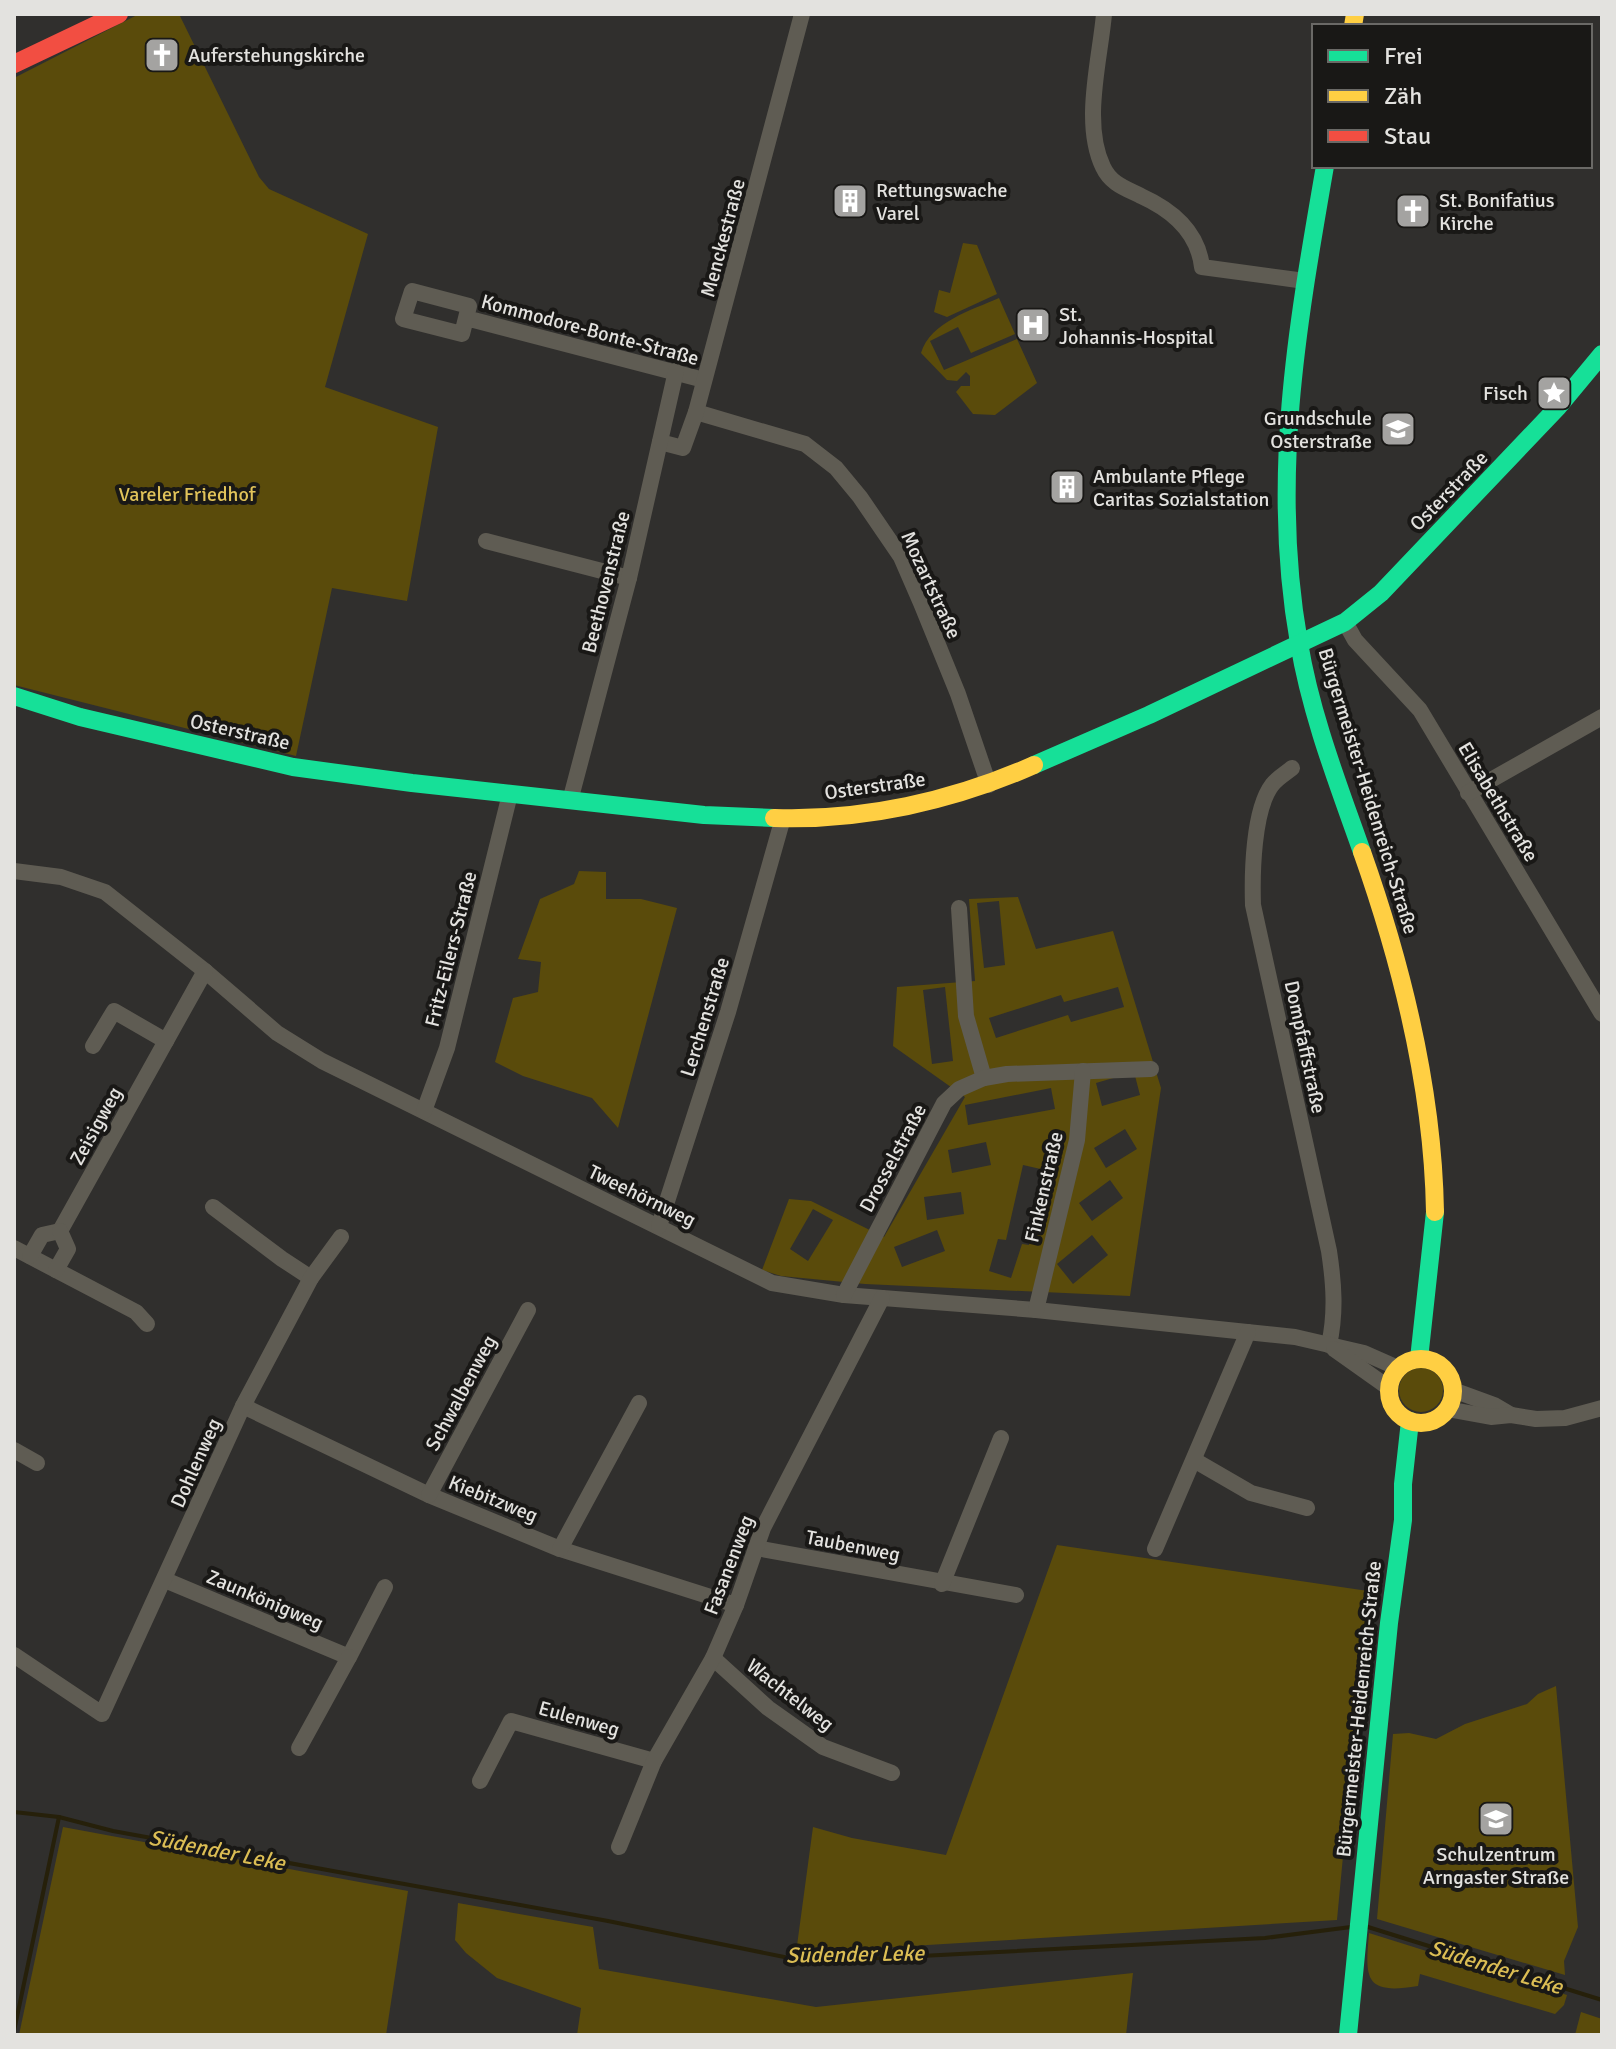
<svg xmlns="http://www.w3.org/2000/svg" width="1616" height="2049" font-family="Signika,sans-serif">
  <rect width="100%" height="100%" fill="#302f2d"/>
  <g fill="#5a4b0b" fill-rule="evenodd">
    <polygon points="139,14 179,14 259,177 269,189 368,234 325,387 438,427 407,601 332,588 296,756 14,685 14,78"/>
    <polygon points="963,243 977,245 997,294 947,317 934,312 939,290 950,293"/>
    <path d="M 999,298 L 1015,334 L 971,353 L 958,327 L 930,341 L 944,370 L 1017,339 L 1037,383 L 995,415 L 973,414 L 956,392 L 961,386 L 970,386 L 970,376 L 966,372 L 957,381 L 947,380 L 921,353 C 930,322 972,310 999,298 Z"/>
    <polygon points="579,871 606,872 606,899 641,899 677,908 618,1128 592,1098 523,1076 495,1062 513,998 538,992 541,962 518,959 540,899 574,884"/>
    <path d="M 1018,897 L 1036,949 L 1113,931 L 1161,1088 L 1130,1296 L 865,1284 L 781,1276 L 762,1270 L 789,1199 L 811,1201 L 884,1237 L 965,1097 L 893,1046 L 897,987 L 975,981 L 969,899 ZM 999,901 L 1005,965 L 984,968 L 977,903 ZM 945,987 L 953,1061 L 932,1064 L 923,990 ZM 1118,987 L 1124,1007 L 1071,1022 L 1068,1015 L 996,1038 L 989,1018 L 1061,995 L 1064,1002 ZM 1134,1072 L 1140,1095 L 1102,1106 L 1096,1083 ZM 1051,1088 L 1055,1109 L 968,1125 L 965,1105 ZM 1125,1129 L 1137,1149 L 1106,1168 L 1094,1148 ZM 986,1142 L 991,1165 L 952,1173 L 948,1150 ZM 1023,1165 L 1045,1170 L 1029,1245 L 1022,1244 L 1011,1278 L 989,1271 L 998,1239 L 1006,1240 ZM 1110,1180 L 1123,1198 L 1092,1221 L 1079,1203 ZM 961,1192 L 964,1214 L 927,1220 L 924,1197 ZM 813,1209 L 833,1220 L 808,1261 L 790,1249 ZM 937,1230 L 945,1251 L 902,1267 L 894,1247 ZM 1092,1235 L 1108,1255 L 1073,1284 L 1057,1264 Z"/>
    <circle cx="1421" cy="1390" r="22"/>
    <polygon points="1057,1545 1368,1591 1337,1920 796,1953 813,1827 852,1838 946,1855"/>
    <polygon points="1556,1686 1578,1927 1564,1961 1565,1975 1377,1919 1393,1734 1409,1733 1436,1739 1465,1724 1527,1704 1538,1694"/>
    <polygon points="63,1827 408,1891 386,2035 19,2035"/>
    <polygon points="458,1903 593,1927 599,1969 816,2007 1133,1973 1126,2035 577,2035 581,2008 497,1978 466,1953 455,1940"/>
    <path d="M 1369,1933 L 1567,1995 L 1564,2005 L 1555,2014 L 1420,1974 L 1418,1986 C 1364,1995 1365,1979 1369,1933 Z"/>
    <polygon points="1581,2012 1602,2019 1602,2035 1575,2035"/>
  </g>
  <g fill="none" stroke-linecap="round" stroke-linejoin="round">
    <g stroke="#26200a" stroke-width="4">
      <polyline points="14,1812 59,1817 113,1831 608,1921 799,1960 882,1958 1265,1938 1351,1927"/>
      <polyline points="1368,1927 1602,2000"/>
      <polyline points="14,2031 59,1817"/>
    </g>
    <g stroke="#5f5c53" stroke-width="16">
      <path d="M 1104,14 C 1100,60 1082,123 1103,167 C 1111,184 1125,188 1141,196 C 1172,210 1198,232 1202,267 L 1305,281"/>
      <polyline points="466,318 462,334 403,319 412,291 469,306 466,318 704,380"/>
      <polyline points="696,412 805,444 836,468 860,497 901,557 921,603 958,694 989,785"/>
      <polyline points="660,442 683,448 696,412 802,14"/>
      <polyline points="486,541 629,578"/>
      <polyline points="1345,622 1355,640 1420,710 1602,1014"/>
      <path d="M 1292,768 C 1286,773 1277,778 1272,785 C 1253,810 1252,874 1253,905 L 1329,1251 C 1334,1284 1336,1313 1329,1345"/>
      <polyline points="1468,793 1602,717"/>
      <polyline points="570,801 629,578 676,371"/>
      <polyline points="14,871 61,877 105,892 205,971 277,1033 322,1061 772,1283 844,1295 1036,1310 1295,1337 1364,1353 1398,1368"/>
      <polyline points="959,908 966,1016 984,1078"/>
      <polyline points="93,1046 114,1011 166,1041"/>
      <polyline points="424,1111 447,1048 510,794"/>
      <polyline points="213,1207 282,1259 311,1278"/>
      <polyline points="659,1226 728,1012 783,818"/>
      <polyline points="60,1231 205,971"/>
      <polyline points="14,1248 136,1312 147,1324"/>
      <polyline points="30,1256 42,1235 60,1231"/>
      <polyline points="56,1270 68,1249 60,1231"/>
      <polyline points="844,1295 944,1103 959,1089 984,1078 1007,1074 1151,1069"/>
      <polyline points="1036,1310 1077,1140 1083,1071"/>
      <polyline points="1334,1349 1389,1388"/>
      <polyline points="1453,1390 1494,1405 1511,1415"/>
      <polyline points="243,1406 429,1495 560,1549 736,1605"/>
      <polyline points="1447,1409 1491,1417 1511,1415 1536,1419 1565,1418 1602,1408"/>
      <polyline points="14,1450 37,1463"/>
      <polyline points="1194,1460 1251,1493 1307,1508"/>
      <polyline points="429,1495 528,1310"/>
      <polyline points="756,1548 1016,1595"/>
      <polyline points="560,1549 639,1403"/>
      <polyline points="1155,1549 1248,1332"/>
      <polyline points="165,1580 349,1657 385,1587"/>
      <polyline points="942,1584 1001,1438"/>
      <polyline points="14,1655 102,1714 243,1406 311,1278 341,1237"/>
      <polyline points="713,1658 768,1708 823,1747 892,1773"/>
      <polyline points="299,1748 349,1657"/>
      <polyline points="480,1781 511,1721 654,1761"/>
      <polyline points="619,1847 654,1761 713,1658 736,1605 763,1528 882,1298"/>
    </g>
    <g stroke="#16e098" stroke-width="18">
      <path d="M 1325,166 C 1297,327 1270,480 1299,643 C 1311,715 1338,784 1362,852"/>
      <polyline points="14,696 80,717 293,767 412,783 704,815 774,818"/>
      <polyline points="1034,765 1149,715 1345,622 1381,593 1558,407 1602,354"/>
      <polyline points="1419,1359 1435,1212"/>
      <polyline points="1348,2035 1389,1623 1403,1520 1403,1484 1410,1421"/>
    </g>
    <g stroke="#ffcf43" stroke-width="18">
      <polyline points="1353,26 1355,14"/>
      <path d="M 774,818 C 863,821 953,801 1034,765"/>
      <path d="M 1362,852 C 1403,968 1433,1089 1435,1212"/>
      <circle cx="1421" cy="1391" r="32"/>
    </g>
    <polyline stroke="#f24e42" stroke-width="18" points="14,64 119,14"/>
  </g>
  <defs>
    <symbol id="church-square" viewBox="-11 -11 22 22"><rect x="-9" y="-9" width="18" height="18" rx="4" fill="#a4a3a1" stroke="#191816"/><path d="M-1.2-6h2.4v3.5h3.3v2.4h-3.3V6h-2.4V-.1h-3.3v-2.4h3.3Z" fill="#fff"/></symbol>
    <symbol id="building-square" viewBox="-11 -11 22 22"><rect x="-9" y="-9" width="18" height="18" rx="4" fill="#a4a3a1" stroke="#191816"/><path d="M-4-6H4V6H1V3H-1V6H-4ZM-2.5-4.3h1.7v1.8h-1.7ZM.8-4.3h1.7v1.8H.8ZM-2.5-1h1.7V.8h-1.7ZM.8-1h1.7V.8H.8Z" fill="#fff"/></symbol>
    <symbol id="hospital-square" viewBox="-11 -11 22 22"><rect x="-9" y="-9" width="18" height="18" rx="4" fill="#a4a3a1" stroke="#191816"/><path d="M-5-5h3v3.5h4V-5h3V5h-3V1.5h-4V5h-3Z" fill="#fff"/></symbol>
    <symbol id="sight-square" viewBox="-11 -11 22 22"><rect x="-9" y="-9" width="18" height="18" rx="4" fill="#a4a3a1" stroke="#191816"/><path d="M0-6L1.8-2.2L6-1.7L2.9 1.2L3.7 5.4L0 3.3L-3.7 5.4L-2.9 1.2L-6-1.7L-1.8-2.2Z" fill="#fff"/></symbol>
    <symbol id="school-square" viewBox="-11 -11 22 22"><rect x="-9" y="-9" width="18" height="18" rx="4" fill="#a4a3a1" stroke="#191816"/><path d="M0-5L7-2L0 1L-7-2ZM-4 1L0 2.5L4 1V4Q0 6-4 4Z" fill="#fff"/></symbol>
  </defs>
  <g fill-rule="evenodd">
    <use href="#church-square" x="142" y="35" width="40" height="40"/>
    <use href="#building-square" x="830" y="181" width="40" height="40"/>
    <use href="#church-square" x="1393" y="191" width="40" height="40"/>
    <use href="#hospital-square" x="1013" y="305" width="40" height="40"/>
    <use href="#sight-square" x="1534" y="373" width="40" height="40"/>
    <use href="#school-square" x="1378" y="409" width="40" height="40"/>
    <use href="#building-square" x="1047" y="467" width="40" height="40"/>
    <use href="#school-square" x="1476" y="1799" width="40" height="40"/>
  </g>
  <g text-anchor="middle" dominant-baseline="central" stroke-width="8" stroke-linejoin="round" paint-order="stroke">
    <g font-size="20" fill="#e3e2df" stroke="#191816" text-anchor="start">
      <text x="188" y="55">Auferstehungskirche</text>
      <text x="876" y="190">Rettungswache<tspan x="876" dy="23">Varel</tspan></text>
      <text x="1439" y="200">St. Bonifatius<tspan x="1439" dy="23">Kirche</tspan></text>
      <text x="1059" y="314">St.<tspan x="1059" dy="23">Johannis-Hospital</tspan></text>
      <text x="1528" y="393" text-anchor="end">Fisch</text>
      <text x="1372" y="418" text-anchor="end">Grundschule<tspan x="1372" dy="23">Osterstraße</tspan></text>
      <text x="1093" y="476">Ambulante Pflege<tspan x="1093" dy="23">Caritas Sozialstation</tspan></text>
      <text x="1496" y="1854" text-anchor="middle">Schulzentrum<tspan x="1496" dy="23">Arngaster Straße</tspan></text>
    </g>
    <g font-size="20" fill="#e3e2df" stroke="#191816">
      <text transform="translate(723 238) rotate(-75)">Menckestraße</text>
      <text transform="translate(590 330) rotate(15)">Kommodore-Bonte-Straße</text>
      <text transform="translate(1449 491) rotate(-46)">Osterstraße</text>
      <text transform="translate(606 582) rotate(-76)">Beethovenstraße</text>
      <text transform="translate(931 585) rotate(65)">Mozartstraße</text>
      <text transform="translate(240 732) rotate(13)">Osterstraße</text>
      <text transform="translate(875 786) rotate(-8)">Osterstraße</text>
      <text transform="translate(1368 791) rotate(73)">Bürgermeister-Heidenreich-Straße</text>
      <text transform="translate(1498 802) rotate(59)">Elisabethstraße</text>
      <text transform="translate(451 949) rotate(-76)">Fritz-Eilers-Straße</text>
      <text transform="translate(705 1017) rotate(-73)">Lerchenstraße</text>
      <text transform="translate(1305 1047) rotate(78)">Dompfaffstraße</text>
      <text transform="translate(96 1126) rotate(-61)">Zeisigweg</text>
      <text transform="translate(893 1158) rotate(-62)">Drosselstraße</text>
      <text transform="translate(1044 1187) rotate(-77)">Finkenstraße</text>
      <text transform="translate(642 1196) rotate(26)">Tweehörnweg</text>
      <text transform="translate(461 1393) rotate(-62)">Schwalbenweg</text>
      <text transform="translate(196 1463) rotate(-66)">Dohlenweg</text>
      <text transform="translate(493 1499) rotate(22)">Kiebitzweg</text>
      <text transform="translate(853 1546) rotate(11)">Taubenweg</text>
      <text transform="translate(729 1565) rotate(-69)">Fasanenweg</text>
      <text transform="translate(265 1600) rotate(23)">Zaunkönigweg</text>
      <text transform="translate(790 1695) rotate(38)">Wachtelweg</text>
      <text transform="translate(1359 1709) rotate(-84)">Bürgermeister-Heidenreich-Straße</text>
      <text transform="translate(579 1719) rotate(16)">Eulenweg</text>
    </g>
    <g font-size="20" fill="#e1c35a" stroke="#191816">
      <text x="187" y="494">Vareler Friedhof</text>
    </g>
    <g font-size="22" font-style="italic" fill="#dbbd54" stroke="#191816">
      <text transform="translate(217 1850) rotate(11)">Südender Leke</text>
      <text transform="translate(855 1954) rotate(-1)">Südender Leke</text>
      <text transform="translate(1496 1967) rotate(17)">Südender Leke</text>
    </g>
  </g>
  <rect width="1616" height="2049" fill="none" stroke="#e3e2df" stroke-width="32"/>
  <rect x="1312" y="24" width="280" height="144" fill="#191816" stroke="#6a6966" stroke-width="2"/>
  <rect x="1328" y="50" width="40" height="12" fill="#16e098" stroke="#6a6966" stroke-width="2"/>
  <text x="1384" y="64" font-size="24" fill="#e3e2df">Frei</text>
  <rect x="1328" y="90" width="40" height="12" fill="#ffcf43" stroke="#6a6966" stroke-width="2"/>
  <text x="1384" y="104" font-size="24" fill="#e3e2df">Zäh</text>
  <rect x="1328" y="130" width="40" height="12" fill="#f24e42" stroke="#6a6966" stroke-width="2"/>
  <text x="1384" y="144" font-size="24" fill="#e3e2df">Stau</text>
</svg>
